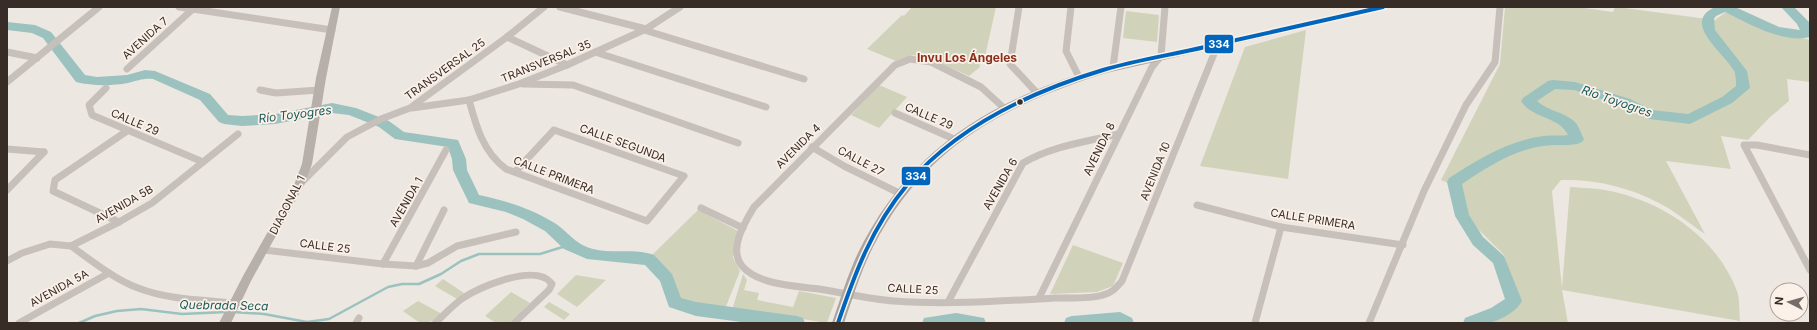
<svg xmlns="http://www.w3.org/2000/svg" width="1817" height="330" font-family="Inter,sans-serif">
  <rect width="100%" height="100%" fill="#ede7e1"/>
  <g fill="#d0d3ba">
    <polygon points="912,7 996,7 984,61 979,61 980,67 969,76 932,59 920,56 912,55 896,61 867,49 902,15 904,16"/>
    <path d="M 1505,7 L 1577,7 L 1613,12 L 1615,7 L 1617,7 L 1715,20 L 1726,12 L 1774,31 L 1810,40 L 1810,82 L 1787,79 L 1789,101 L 1769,118 L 1748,140 L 1721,136 L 1731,169 L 1666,161 L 1705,234 C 1690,224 1675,211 1659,203 C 1629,187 1595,179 1561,180 L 1552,191 L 1562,288 L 1570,187 C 1583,188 1597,188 1610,191 C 1664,202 1717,238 1737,291 C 1740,299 1739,312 1740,321 L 1562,290 L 1568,323 L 1486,323 L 1518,305 L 1504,255 L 1469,220 L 1459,188 L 1441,180 L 1500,64 Z"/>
    <polygon points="1126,11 1159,15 1157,42 1123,38"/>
    <polygon points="1306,30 1288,179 1200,166 1245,47"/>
    <polygon points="879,85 907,97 879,128 851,115"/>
    <path d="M 698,210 L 738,231 L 733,258 L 740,271 L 725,309 L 698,305 L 679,299 C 673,277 670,270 651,256 Z"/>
    <polygon points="1073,245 1123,263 1113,286 1097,292 1050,294"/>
    <polygon points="743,274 747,280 744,290 759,293 757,300 793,307 799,291 836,298 827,323 765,313 732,310"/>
    <polygon points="576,275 606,280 577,307 557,294"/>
    <polygon points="443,279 464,293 457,299 435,286"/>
    <polygon points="511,292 530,303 509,323 496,323 485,316"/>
    <path d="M 418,301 L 442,314 C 423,329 420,323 403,311 Z"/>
    <polygon points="549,302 570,314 564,320 544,307"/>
  </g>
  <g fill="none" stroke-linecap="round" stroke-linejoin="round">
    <g stroke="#9bc2bf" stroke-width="2.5">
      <polyline points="233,312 264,314 307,322 329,319 388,287 402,284 419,284 441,274 461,261 479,254 540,254 569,245"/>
      <polyline points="79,323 95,316 117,311 141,309 182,314 226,312"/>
    </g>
    <g fill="#9bc2bf" fill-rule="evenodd">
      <path d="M 1715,7 L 1735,7 L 1779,27 L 1800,30 L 1797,24 L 1781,7 L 1794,7 L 1809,22 L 1810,37 C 1784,44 1747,23 1725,12 L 1716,16 L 1714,19 L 1715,30 L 1747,71 L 1750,88 L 1732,103 L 1690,124 L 1649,119 L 1620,105 L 1574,90 L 1555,89 L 1537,101 C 1547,111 1565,112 1575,122 C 1579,126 1581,134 1584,139 L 1582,142 L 1577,144 C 1566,146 1554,144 1543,146 C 1513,150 1486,168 1462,184 L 1469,215 L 1483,237 L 1504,256 L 1522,301 C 1517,311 1500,321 1488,323 C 1480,324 1471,323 1463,323 L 1465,318 L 1491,308 L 1505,299 L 1493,263 L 1473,245 L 1455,216 L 1447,182 L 1449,178 C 1477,160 1509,140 1544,136 C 1552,135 1560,136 1568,135 C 1559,116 1532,119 1521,101 L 1523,98 L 1548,81 L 1553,80 L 1575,82 L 1630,99 L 1652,110 L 1688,114 L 1722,97 L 1736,86 C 1736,82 1736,75 1734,71 C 1725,53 1680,23 1715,7 Z"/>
      <path d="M 7,22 L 35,25 L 51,32 L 85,75 L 97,77 L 127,75 L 145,70 L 155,71 L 210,94 L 228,115 L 242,116 L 275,114 L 332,103 L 356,108 L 389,121 L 404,132 L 458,140 L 466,159 L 467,170 L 479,195 C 506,201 530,208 553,222 C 568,231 574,244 593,249 C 613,254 635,248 654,255 L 672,274 L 681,298 L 696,302 L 797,316 L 803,318 L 805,323 L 749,323 L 696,316 L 669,307 L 660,281 L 645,265 L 587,259 L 564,249 L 545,231 L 523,219 L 506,212 L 469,203 L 453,170 L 452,159 L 448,147 L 395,139 L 379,127 L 349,115 L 332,113 L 275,124 L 242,126 L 224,124 L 219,122 L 200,100 L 153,79 C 143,78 137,81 128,83 C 112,86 92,86 76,82 L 43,38 L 32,33 L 7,30 Z"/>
      <polygon points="1120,312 1132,318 1134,323 1064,323 1066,318 1072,316"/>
      <polygon points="956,313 984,318 986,323 922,323 924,318"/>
    </g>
    <g stroke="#c7bfb9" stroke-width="7">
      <polyline points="179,7 332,30"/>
      <polyline points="560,7 646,29"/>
      <polyline points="1019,7 1010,64 1036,92"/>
      <polyline points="1071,7 1066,51 1079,77"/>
      <polyline points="644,30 804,79"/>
      <polyline points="507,37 567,65"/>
      <polyline points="7,52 37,58"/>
      <polyline points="595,52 766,107"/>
      <polyline points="1113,67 1121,7"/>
      <polyline points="127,69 195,7"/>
      <polyline points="7,82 99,7"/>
      <polyline points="523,84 573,85 738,143"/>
      <polyline points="106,88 89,105 92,115 203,162"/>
      <polyline points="260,90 276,93 319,90"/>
      <path d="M 469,100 C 476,126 483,152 506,169 L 647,221 L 684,176 L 554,130 L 515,172"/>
      <polyline points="412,108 469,100 519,84 567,65 646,29 680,7"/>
      <path d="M 1004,108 L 981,87 L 931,62 L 910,59 L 895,65 L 754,207 C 745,222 728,249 742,266 C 758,285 796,286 819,289 C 844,293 869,299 894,301 C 947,305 1002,301 1055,298 C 1069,298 1091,299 1103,295 C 1112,293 1116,288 1122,281 L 1218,44"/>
      <polyline points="895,113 954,139"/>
      <polyline points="812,147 844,166 901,194"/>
      <polyline points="7,149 44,152"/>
      <polyline points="1810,155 1757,145 1744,145 1810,270"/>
      <polyline points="301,183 347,137 381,119 410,108 507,37 544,7"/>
      <polyline points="7,190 44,152"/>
      <polyline points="1197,205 1281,227 1403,245"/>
      <polyline points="701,208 743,228"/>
      <polyline points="119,222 53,191 55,180 127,131"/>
      <path d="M 71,246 C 92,261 114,279 138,288 C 169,300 203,300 235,303"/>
      <polyline points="264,250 383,264 416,266 428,263 457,246 516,232"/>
      <polyline points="7,261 22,253 50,244 71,246 119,222 152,203 238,134"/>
      <polyline points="383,264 446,150"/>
      <polyline points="416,266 444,210"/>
      <polyline points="1039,298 1152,67 1161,56 1165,7"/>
      <path d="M 948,302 L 1023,163 C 1052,146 1085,142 1118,134"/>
      <polyline points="19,323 109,273"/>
      <polyline points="356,323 359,318"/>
      <path d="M 435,323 C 444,315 453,305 463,298 C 480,287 525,268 545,278 C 548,279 550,282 552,284 L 549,290 L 514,323"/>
      <polyline points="1255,323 1281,227"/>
      <polyline points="1369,323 1424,191 1466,105 1495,62 1500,7"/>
    </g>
    <polygon fill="#b7afaa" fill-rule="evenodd" points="332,7 340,7 326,78 312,164 304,185 251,281 231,323 219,323 243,276 294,185 302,164 316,78"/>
    <path fill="#aca49f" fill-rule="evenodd" d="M 1370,7 L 1388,7 L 1383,10 L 1106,73 C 1004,105 924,147 873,247 C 861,271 853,297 844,323 L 832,323 C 840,300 847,277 857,255 C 909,148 993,98 1104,67 Z"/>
    <defs>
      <path id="bus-1" d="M 838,323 C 855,273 872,227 907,185 C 957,126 1030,92 1103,70 C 1136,60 1171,55 1205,47 C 1264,34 1324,20 1383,7"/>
    </defs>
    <use href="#bus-1" stroke="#fbf1e8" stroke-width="7"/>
    <use href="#bus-1" stroke="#0065bd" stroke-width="4"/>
  </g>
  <circle fill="#382c27" stroke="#fbf1e8" stroke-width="1.5" cx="1020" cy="102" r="3.5"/>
  <g text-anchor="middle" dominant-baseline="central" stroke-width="3.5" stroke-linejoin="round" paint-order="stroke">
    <g font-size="11" fill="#382c27" stroke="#fbf1e8">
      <text transform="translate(145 38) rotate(-42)">AVENIDA 7</text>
      <text transform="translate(546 61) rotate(-22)">TRANSVERSAL 35</text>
      <text transform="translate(445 69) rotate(-36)">TRANSVERSAL 25</text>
      <text transform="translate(929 116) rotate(23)">CALLE 29</text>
      <text transform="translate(135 122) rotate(23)">CALLE 29</text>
      <text transform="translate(623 143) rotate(20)">CALLE SEGUNDA</text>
      <text transform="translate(798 146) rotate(-45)">AVENIDA 4</text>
      <text transform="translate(1099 149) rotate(-64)">AVENIDA 8</text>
      <text transform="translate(861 161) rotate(28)">CALLE 27</text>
      <text transform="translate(1155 171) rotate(-68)">AVENIDA 10</text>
      <text transform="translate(554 175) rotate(21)">CALLE PRIMERA</text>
      <text transform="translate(1000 184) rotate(-60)">AVENIDA 6</text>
      <text transform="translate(406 202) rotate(-60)">AVENIDA 1</text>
      <text transform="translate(124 204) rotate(-30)">AVENIDA 5B</text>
      <text transform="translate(287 205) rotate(-63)">DIAGONAL 1</text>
      <text transform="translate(1313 219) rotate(9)">CALLE PRIMERA</text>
      <text transform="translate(325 246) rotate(7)">CALLE 25</text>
      <text transform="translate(59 288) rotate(-29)">AVENIDA 5A</text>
      <text transform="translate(913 289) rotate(3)">CALLE 25</text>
    </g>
    <g font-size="12" font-weight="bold" fill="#8c301c" stroke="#fbf1e8">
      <text x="967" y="57">Invu Los Ángeles</text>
    </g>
    <g font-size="12" font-style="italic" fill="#1a5b5c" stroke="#fbf1e8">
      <text transform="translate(1617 101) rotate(19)">Río Toyogres</text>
      <text transform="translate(295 114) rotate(-7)">Río Toyogres</text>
      <text transform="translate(224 305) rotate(1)">Quebrada Seca</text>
    </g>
  </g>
  <g stroke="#fbf1e8" stroke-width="1.5">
    <rect x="1204" y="34" width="30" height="20" rx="4" fill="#0065bd"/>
    <rect x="901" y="166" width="30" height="20" rx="4" fill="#0065bd"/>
  </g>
  <g font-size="11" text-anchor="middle" font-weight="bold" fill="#fff">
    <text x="1219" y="48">334</text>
    <text x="916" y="180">334</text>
  </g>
  <rect width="1817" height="330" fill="none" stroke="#382c27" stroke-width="16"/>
  <g transform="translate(1789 302) rotate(276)"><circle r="19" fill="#fbf1e8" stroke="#ada29b"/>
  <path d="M0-3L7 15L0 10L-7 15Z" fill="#776d68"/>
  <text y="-6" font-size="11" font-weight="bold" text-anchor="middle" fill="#382c27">N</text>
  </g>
</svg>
